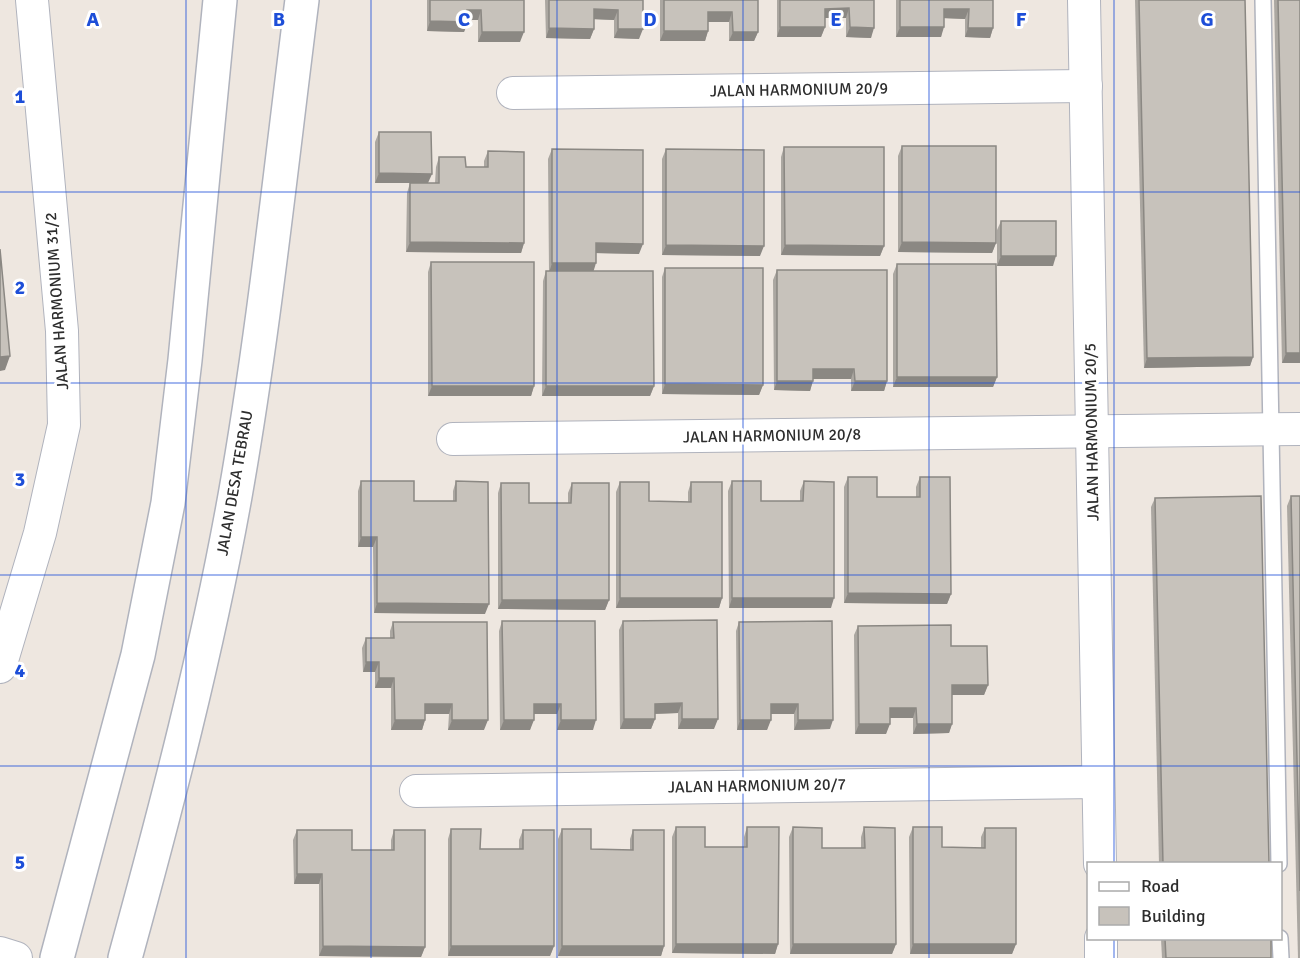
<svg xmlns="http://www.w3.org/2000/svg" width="1300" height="958" font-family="Signika,sans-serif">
  <rect width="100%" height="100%" fill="#eee7e0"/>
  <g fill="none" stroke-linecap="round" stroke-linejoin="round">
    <defs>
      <g id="lane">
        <polyline points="1263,0 1279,864"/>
        <polyline points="1280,938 1281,958"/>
      </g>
      <g id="street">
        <polyline points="1084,0 1100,864"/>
        <polyline points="513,93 1086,86"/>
        <polyline points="453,439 1300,429"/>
        <polyline points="0,667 40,533 64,425 62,331 32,0"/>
        <polyline points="416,791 1098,782"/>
        <polyline points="1101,938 1101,958"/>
        <polyline points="0,953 16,958"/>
      </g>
      <g id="secondary">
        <polyline points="57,958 138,655 168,503 185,360 220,0"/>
        <path d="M 125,958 C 167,805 207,652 235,496 C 264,332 281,165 302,0"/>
      </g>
    </defs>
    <use href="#lane" stroke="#b0b3bd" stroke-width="18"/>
    <use href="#street" stroke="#b0b3bd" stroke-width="34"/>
    <use href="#secondary" stroke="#b0b3bd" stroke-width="36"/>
    <use href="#lane" stroke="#fff" stroke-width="15"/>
    <use href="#street" stroke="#fff" stroke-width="32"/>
    <use href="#secondary" stroke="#fff" stroke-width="33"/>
  </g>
  <g fill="#aba7a1">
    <polygon points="427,0 524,0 520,42 478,42 478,20 468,20 464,32 427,31"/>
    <polygon points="545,0 643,0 639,39 614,38 614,20 594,19 594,29 590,39 546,38"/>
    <polygon points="660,0 758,0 758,32 754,41 729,41 729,22 708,22 708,31 705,41 660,41"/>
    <polygon points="777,0 874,0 871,38 846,37 846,18 825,18 825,27 821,37 777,37"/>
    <polygon points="896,0 993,0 993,28 990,38 965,37 965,19 944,18 941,37 896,37"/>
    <polygon points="1135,0 1245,0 1253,357 1250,366 1144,368"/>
    <polygon points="1274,0 1300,0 1300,363 1282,363"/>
    <polygon points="379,132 428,183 435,183 436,167 439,157 466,167 484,167 484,161 488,151 524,243 521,253 406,252 407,193 410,183 375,183 375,142"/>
    <polygon points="902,146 996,243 992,253 898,252 898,156"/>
    <polygon points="784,147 884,246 880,256 781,255 781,157"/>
    <polygon points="552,149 639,254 596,253 593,271 654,386 650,396 542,396 543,281 546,271 549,271 548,159"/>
    <polygon points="666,149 760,256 662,255 662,159"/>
    <polygon points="1001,221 1053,266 997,266 997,230"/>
    <polygon points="431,262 534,386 531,396 428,396 428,272"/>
    <polygon points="897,264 997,377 993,387 893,387 893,274"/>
    <polygon points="665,268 763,385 759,395 662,394 662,277"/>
    <polygon points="777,270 887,381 884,391 851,391 851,379 813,379 810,391 774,390 773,280"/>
    <polygon points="848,477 877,497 916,497 916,487 920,477 951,594 947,604 844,603 844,487"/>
    <polygon points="361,481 414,501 453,501 453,491 456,481 485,614 374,613 373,547 358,547 358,491"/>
    <polygon points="732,481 761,501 800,501 800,491 804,481 831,608 729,608 728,491"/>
    <polygon points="620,482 649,501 688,502 688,492 691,482 722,598 719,608 616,608 616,492"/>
    <polygon points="501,483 529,503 568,503 568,493 572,483 609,600 605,610 498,609 498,493"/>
    <polygon points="1291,496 1300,496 1300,958 1298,958 1287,506"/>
    <polygon points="1155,498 1269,864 1159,864 1151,507"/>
    <polygon points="502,621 593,730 557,730 557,714 534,714 530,730 500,730 499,631"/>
    <polygon points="623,621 714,729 678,729 678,713 655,714 655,719 651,729 620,729 619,630"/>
    <polygon points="393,622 484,730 448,730 449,714 425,714 425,720 422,730 391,730 391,688 375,688 375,672 363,672 362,648 366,638 390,638 390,631"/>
    <polygon points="739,622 830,729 794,730 794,714 771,714 767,730 737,730 736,631"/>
    <polygon points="858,626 951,646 988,685 984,695 952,695 952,724 949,733 913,734 913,718 890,718 886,734 855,734 854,635"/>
    <polygon points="676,827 705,847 744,847 744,837 747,827 778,944 775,954 672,953 672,837"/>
    <polygon points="793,827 822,848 861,848 861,837 864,827 896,944 892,954 790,954 789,837"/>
    <polygon points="913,827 942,847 981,848 981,837 985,828 1016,944 1012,954 910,954 909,837"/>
    <polygon points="451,829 480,849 519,849 519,840 523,830 554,946 550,956 448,956 448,839"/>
    <polygon points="562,829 591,849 630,850 630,839 633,830 664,946 661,956 558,956 558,839"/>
    <polygon points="297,830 352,850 391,850 391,840 394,830 425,947 421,957 319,956 319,884 294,884 293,840"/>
    <polygon points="1161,939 1271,939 1271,958 1162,958"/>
  </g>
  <g fill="#8b8883">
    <polygon points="849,8 846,18 822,18 825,9"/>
    <polygon points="594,9 618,10 614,20 590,19"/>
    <polygon points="944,9 969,9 965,19 941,18"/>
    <polygon points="467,10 481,10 478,20 464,20"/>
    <polygon points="708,12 732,12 729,22 705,22"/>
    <polygon points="430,21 468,22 464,32 427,31"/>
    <polygon points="780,27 825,27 821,37 777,37"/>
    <polygon points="850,27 874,28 871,38 846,37"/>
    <polygon points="900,27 944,27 941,37 896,37"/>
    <polygon points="549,28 594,29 590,39 546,38"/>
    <polygon points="968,28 993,28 990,38 965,37"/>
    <polygon points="618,29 643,29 639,39 614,38"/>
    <polygon points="664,31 708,31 705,41 660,41"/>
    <polygon points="482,32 524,32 520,42 478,42"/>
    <polygon points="733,32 758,32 754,41 729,41"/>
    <polygon points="379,173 432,174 428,183 375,183"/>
    <polygon points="410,242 524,243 521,253 406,252"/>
    <polygon points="902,242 996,243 992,253 898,252"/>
    <polygon points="596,243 643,244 639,254 593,253"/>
    <polygon points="666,245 764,246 760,256 662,255"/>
    <polygon points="785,245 884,246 880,256 781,255"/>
    <polygon points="1001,256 1056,256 1053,266 997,266"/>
    <polygon points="552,263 596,263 593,273 549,273"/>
    <polygon points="1286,353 1300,353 1300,363 1282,363"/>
    <polygon points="10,356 5,370 0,371 0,357"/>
    <polygon points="1253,357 1250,366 1144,368 1147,358"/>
    <polygon points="813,369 854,369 851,379 810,379"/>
    <polygon points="897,377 997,377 993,387 893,387"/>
    <polygon points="777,381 813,381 810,391 774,390"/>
    <polygon points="855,381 887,381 884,391 851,391"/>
    <polygon points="665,384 763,385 759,395 662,394"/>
    <polygon points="432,386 534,386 531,396 428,396"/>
    <polygon points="546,386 654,386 650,396 542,396"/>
    <polygon points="361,537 377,537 373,547 358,547"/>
    <polygon points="848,593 951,594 947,604 844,603"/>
    <polygon points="620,598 722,598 719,608 616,608"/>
    <polygon points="732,598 834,598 831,608 729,608"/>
    <polygon points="502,600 609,600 605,610 498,609"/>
    <polygon points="377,603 489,604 485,614 374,613"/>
    <polygon points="366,662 379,662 375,672 363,672"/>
    <polygon points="379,678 394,678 391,688 375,688"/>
    <polygon points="952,685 988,685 984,695 948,695"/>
    <polygon points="682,703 678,713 651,714 655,704"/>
    <polygon points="425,704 452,704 449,714 422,714"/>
    <polygon points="534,704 561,704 557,714 531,714"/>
    <polygon points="771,704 798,704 794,714 767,714"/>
    <polygon points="890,708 916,708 913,718 886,718"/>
    <polygon points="624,719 655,719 651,729 620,729"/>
    <polygon points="682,719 718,719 714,729 678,729"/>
    <polygon points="395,720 425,720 422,730 391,730"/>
    <polygon points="452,720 488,720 484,730 448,730"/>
    <polygon points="504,720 534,720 530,730 500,730"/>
    <polygon points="561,720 596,720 593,730 557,730"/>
    <polygon points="740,720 771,720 767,730 737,730"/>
    <polygon points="798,720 833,720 830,729 794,730"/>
    <polygon points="859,724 890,724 886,734 855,734"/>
    <polygon points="917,724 952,724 949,733 913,734"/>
    <polygon points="297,874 322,874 319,884 294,884"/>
    <polygon points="676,944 778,944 775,954 672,953"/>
    <polygon points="793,944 896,944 892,954 790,954"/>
    <polygon points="913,944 1016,944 1012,954 910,954"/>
    <polygon points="323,946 425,947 421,957 319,956"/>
    <polygon points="451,946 554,946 550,956 448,956"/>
    <polygon points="562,946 664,946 661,956 558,956"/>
  </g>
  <g fill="#c7c2bb" stroke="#8b8883" stroke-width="1.5">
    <polygon points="430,0 524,0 524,32 482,32 481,10 467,10 468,22 430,21"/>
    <polygon points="549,0 643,0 643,29 618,29 618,10 594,9 594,29 549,28"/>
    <polygon points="664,0 758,0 758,32 733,32 732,12 708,12 708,31 664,31"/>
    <polygon points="780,0 874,0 874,28 850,27 849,8 825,9 825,27 780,27"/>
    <polygon points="900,0 993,0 993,28 968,28 969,9 944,9 944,27 900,27"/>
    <polygon points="1139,0 1245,0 1253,357 1147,358"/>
    <polygon points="1278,0 1300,0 1300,353 1286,353"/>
    <polygon points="379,132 431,132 432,174 379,173"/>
    <polygon points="902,146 996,146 996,243 902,242"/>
    <polygon points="784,147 884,147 884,246 785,245"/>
    <polygon points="552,149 643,150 643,244 596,243 596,263 552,263"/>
    <polygon points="666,149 764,150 764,246 666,245"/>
    <polygon points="488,151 524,152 524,243 410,242 410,183 439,183 439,157 465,157 466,167 488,167"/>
    <rect x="1001" y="221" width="55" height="35"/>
    <polygon points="0,249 10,356 0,357"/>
    <polygon points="431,262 534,262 534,386 432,386"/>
    <polygon points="897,264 996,264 997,377 897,377"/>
    <polygon points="665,268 763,268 763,385 665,384"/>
    <polygon points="777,270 887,270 887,381 855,381 854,369 813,369 813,381 777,381"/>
    <polygon points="546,271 653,271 654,386 546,386"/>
    <polygon points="848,477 877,477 877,497 920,497 920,477 950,477 951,594 848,593"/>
    <polygon points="361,481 414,481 414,501 456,501 456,481 488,482 489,604 377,603 377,537 361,537"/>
    <polygon points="732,481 761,481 761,501 803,501 804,481 834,482 834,598 732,598"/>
    <polygon points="620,482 649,482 649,501 691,502 691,482 722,482 722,598 620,598"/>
    <polygon points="501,483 529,483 529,503 571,503 572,483 609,483 609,600 502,600"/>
    <polygon points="1261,496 1269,864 1163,864 1155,498"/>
    <polygon points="1291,496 1300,496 1300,891"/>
    <polygon points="717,620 718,719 682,719 682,703 655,704 655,719 624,719 623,621"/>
    <polygon points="502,621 595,621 596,720 561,720 561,704 534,704 534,720 504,720"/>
    <polygon points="832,621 833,720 798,720 798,704 771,704 771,720 740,720 739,622"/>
    <polygon points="393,622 487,622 488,720 452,720 452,704 425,704 425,720 395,720 394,678 379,678 379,662 366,662 366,638 394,638"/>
    <polygon points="951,625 951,646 987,646 988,685 952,685 952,724 917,724 916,708 890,708 890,724 859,724 858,626"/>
    <polygon points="676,827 705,827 705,847 747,847 747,827 779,827 778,944 676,944"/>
    <polygon points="793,827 822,828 822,848 865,848 864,827 895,828 896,944 793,944"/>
    <polygon points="913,827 942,827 942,847 985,848 985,828 1016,828 1016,944 913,944"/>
    <polygon points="451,829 481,829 480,849 523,849 523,830 554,830 554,946 451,946"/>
    <polygon points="562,829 591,829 591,849 633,850 633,830 664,830 664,946 562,946"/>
    <polygon points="297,830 352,830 352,850 394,850 394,830 425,830 425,947 323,946 322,874 297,874"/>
    <polygon points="1165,939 1271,939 1271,958 1166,958"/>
  </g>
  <path fill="none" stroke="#1d4ed8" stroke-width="1.5" stroke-opacity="0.55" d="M 186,0 L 186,958M 371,0 L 371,958M 557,0 L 557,958M 743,0 L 743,958M 929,0 L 929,958M 1114,0 L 1114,864M 0,192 L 1300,192M 0,383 L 1300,383M 0,575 L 1300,575M 0,766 L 1300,766M 1114,938 L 1114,958"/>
  <g text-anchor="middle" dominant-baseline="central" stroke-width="6" stroke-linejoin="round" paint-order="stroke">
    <g font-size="16" fill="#2d2d2d" stroke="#fff">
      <text transform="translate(799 90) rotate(-1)">JALAN HARMONIUM 20/9</text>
      <text transform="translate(57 301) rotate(-94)">JALAN HARMONIUM 31/2</text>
      <text transform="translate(1092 432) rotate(-91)">JALAN HARMONIUM 20/5</text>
      <text transform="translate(772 436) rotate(-1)">JALAN HARMONIUM 20/8</text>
      <text transform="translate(235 483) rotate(-80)">JALAN DESA TEBRAU</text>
      <text transform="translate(757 786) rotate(-1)">JALAN HARMONIUM 20/7</text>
    </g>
  </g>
  <g font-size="20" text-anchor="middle" font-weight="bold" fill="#1d4ed8" stroke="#fff" stroke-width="6" stroke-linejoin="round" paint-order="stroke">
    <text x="93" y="26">A</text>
    <text x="279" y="26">B</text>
    <text x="464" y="26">C</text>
    <text x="650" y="26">D</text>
    <text x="836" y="26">E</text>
    <text x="1021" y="26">F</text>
    <text x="1207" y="26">G</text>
    <text x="20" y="103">1</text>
    <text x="20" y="294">2</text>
    <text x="20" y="486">3</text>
    <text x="20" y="677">4</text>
    <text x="20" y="869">5</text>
  </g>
  <rect x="1087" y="862" width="195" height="78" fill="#ffffff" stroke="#ababab" stroke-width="1.5"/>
  <rect x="1099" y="882" width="30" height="9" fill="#ffffff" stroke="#ababab" stroke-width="1.5"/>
  <text x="1141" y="892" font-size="18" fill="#2d2d2d">Road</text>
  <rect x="1099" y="907" width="30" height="18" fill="#c7c2bb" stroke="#ababab" stroke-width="1.5"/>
  <text x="1141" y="922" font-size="18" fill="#2d2d2d">Building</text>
</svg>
